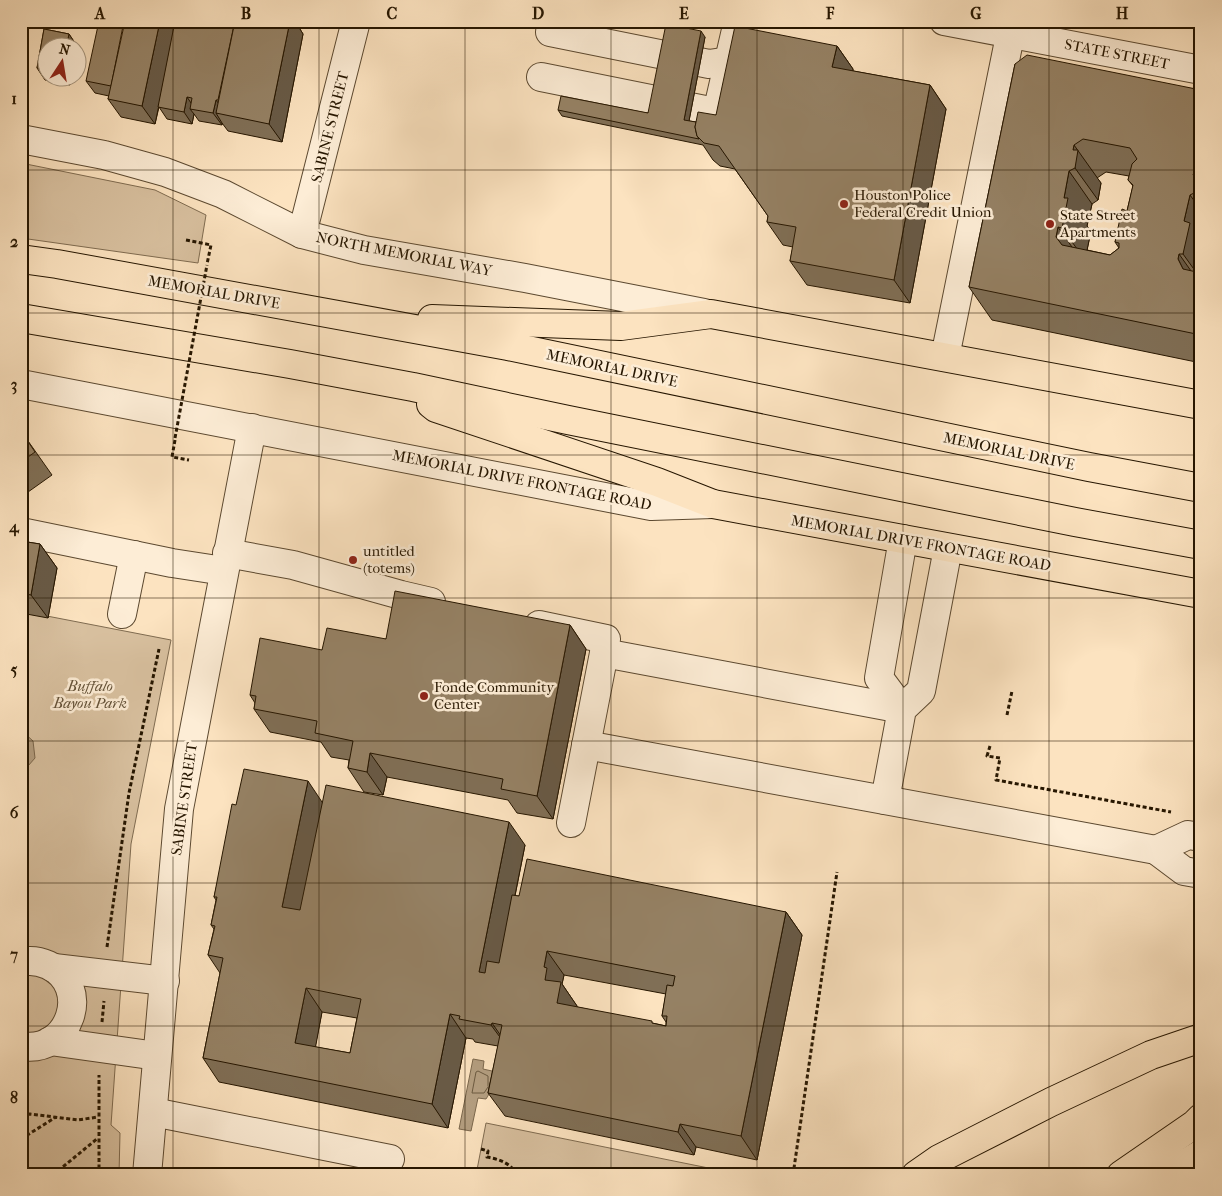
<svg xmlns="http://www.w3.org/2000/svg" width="1222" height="1196" font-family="'IM FELL French Canon',serif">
  <rect width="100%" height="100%" fill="#fce3c0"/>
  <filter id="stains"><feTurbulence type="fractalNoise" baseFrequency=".004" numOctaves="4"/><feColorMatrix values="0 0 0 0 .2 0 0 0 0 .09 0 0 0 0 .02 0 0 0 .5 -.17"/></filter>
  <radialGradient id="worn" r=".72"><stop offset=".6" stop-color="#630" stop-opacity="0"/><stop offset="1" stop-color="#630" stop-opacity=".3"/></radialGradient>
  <g fill="#d8c09f" stroke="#7f6b50">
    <polygon points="21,163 155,190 206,215 198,263 21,238"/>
    <polygon points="21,611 171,640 131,844 111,1125 120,1133 119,1175 21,1175"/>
    <polygon points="486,1123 743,1175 476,1175"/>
  </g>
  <g fill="#b39d7f" stroke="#7b674c">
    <polygon points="21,730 33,741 35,758 21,774"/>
    <path d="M 473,1059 L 484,1061 L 483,1069 L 492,1071 C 495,1079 491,1092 486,1099 L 478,1098 L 471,1131 L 459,1129 Z"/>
  </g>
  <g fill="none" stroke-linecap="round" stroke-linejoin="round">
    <polyline stroke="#6c5a40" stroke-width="1" points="488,1087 484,1093 472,1093 476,1072 478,1071 488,1076 488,1086"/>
    <defs>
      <g id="minor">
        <polyline points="944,21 1201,70"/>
        <polyline points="550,32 709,64 729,61"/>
        <polyline points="541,77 705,110 713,110 719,104 738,21"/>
        <polyline points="21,139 104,155 165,172 223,194 302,234 364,250 525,278 704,313"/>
        <polyline points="302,234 356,21"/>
        <polyline points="945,357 1013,21"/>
        <polyline points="21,384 651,506 713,504"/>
        <polyline points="21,532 172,563 224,571"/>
        <polyline points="227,553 293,565 401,595 431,602"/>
        <polyline points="122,614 134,555"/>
        <polyline points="539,625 606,639 604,653 902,709"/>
        <polyline points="902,709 879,678 903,539"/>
        <polyline points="586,745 1156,850"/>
        <polyline points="885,800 902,709 921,691 948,548"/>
        <polyline points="571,823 604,653"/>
        <polyline points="1201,837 1188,835 1156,850 1184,871 1201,874"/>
        <path d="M 21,962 C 30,960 39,961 48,965 C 93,986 70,1055 21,1046"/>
        <polyline points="54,968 165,981"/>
        <polyline points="50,1041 157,1056"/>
        <polyline points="153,1112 390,1159"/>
        <polyline points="147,1175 179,809 252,428"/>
      </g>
      <g id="major">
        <polyline points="21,259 57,264 508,346 1089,467 1201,488"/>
        <polyline points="21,318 290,364 413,387 568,420 1075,522 1201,545"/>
        <polyline points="432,319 621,326 711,314 1201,405"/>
        <polyline points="431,404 436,408 657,482 713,504 1201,594"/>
      </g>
      <g id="highway">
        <polyline points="916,1175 939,1159 1051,1102 1151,1055 1201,1038"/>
        <polyline points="1121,1175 1195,1124 1201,1118"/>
        <polyline points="1166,1175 1201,1154"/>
      </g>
    </defs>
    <use href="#minor" stroke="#5c4930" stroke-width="30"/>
    <use href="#major" stroke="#261600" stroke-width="30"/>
    <use href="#highway" stroke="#261600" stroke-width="30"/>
    <g stroke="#261600" stroke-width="3" stroke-dasharray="4 2.5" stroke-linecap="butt">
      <polyline points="186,240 211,245 207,264"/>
      <polyline points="175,440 172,457 189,460"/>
      <polyline points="1007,715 1012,691"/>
      <polyline points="990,746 987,756 1000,758 996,780 1171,812"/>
      <polyline points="107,947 129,793 159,649"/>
      <polyline points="102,1022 104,1001"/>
      <polyline points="21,1115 30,1114 78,1120 98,1117"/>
      <polyline points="21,1139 56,1117"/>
      <path d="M 481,1149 L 488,1151 L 487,1157 C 498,1159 512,1163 516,1175"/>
      <polyline points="53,1175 98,1138"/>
      <polyline points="99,1175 99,1075"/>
      <polyline points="793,1175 837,872"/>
    </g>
    <use href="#minor" stroke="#fdedd6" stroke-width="28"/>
    <use href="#major" stroke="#fce3c0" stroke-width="28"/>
    <use href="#highway" stroke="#fce3c0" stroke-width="28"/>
    <polyline stroke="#261600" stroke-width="3" stroke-dasharray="4 2.5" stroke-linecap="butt" points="175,438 207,265"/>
  </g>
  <g fill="#806f56" stroke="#261600" fill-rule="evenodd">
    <polygon points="170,21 174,27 208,21 211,27 234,25 235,21 295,21 303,34 282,142 228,131 222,123 222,125 199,121 194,114 192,124 167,119 159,107 155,124 121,117 108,99 109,96 95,93 86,81"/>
    <polygon points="44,29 69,34 77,46 77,48 48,48 48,78 71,78 70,85 45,80 37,68"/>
    <polygon points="705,37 689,121 696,122 716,115 837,46 853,69 853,71 930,85 946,109 910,303 807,285 790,261 793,247 783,245 767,222 768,216 735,169 720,166 713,160 703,145 562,116 558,110 648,113"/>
    <path d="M 1015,64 L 1201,90 L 1201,363 L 992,320 L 969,287 ZM 1106,172 L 1129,176 L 1128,180 L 1133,186 L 1127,211 L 1115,242 L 1119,248 L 1110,255 L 1087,250 L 1091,231 L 1087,226 L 1092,204 L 1098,200 L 1101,183 L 1097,178 Z"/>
    <polygon points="21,431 52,475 21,497"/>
    <polygon points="21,541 40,544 57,568 48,618 21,613"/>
    <polygon points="570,625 586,649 553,819 517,813 508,800 387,777 383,795 364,792 348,768 349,760 331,757 321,742 270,732 254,709 255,703 250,695 322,650 386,639"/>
    <path d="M 322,802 L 525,845 L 515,896 L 519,896 L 786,912 L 802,935 L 757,1160 L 696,1147 L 694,1155 L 505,1116 L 488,1093 L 498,1046 L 475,1042 L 473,1039 L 466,1038 L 448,1128 L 219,1082 L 203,1058 L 220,973 L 208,955 L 214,929 L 211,925 L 216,900 L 214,897 L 236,805 ZM 564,975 L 666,994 L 662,1016 L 666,1022 L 666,1026 L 577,1007 L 577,1006 L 562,984 ZM 322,1012 L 357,1018 L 350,1053 L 315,1047 Z"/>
  </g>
  <g fill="#685a46" stroke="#261600">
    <polygon points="160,21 170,21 175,28 155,124 142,106"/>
    <polygon points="207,21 208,21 216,33 207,27"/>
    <polygon points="290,21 295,21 303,34 282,142 269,124"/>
    <polygon points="701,31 705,37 688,126 684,120"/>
    <polygon points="69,34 77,46 77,48 66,48"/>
    <polygon points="837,46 853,69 849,91 832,67"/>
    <polygon points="65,78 71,78 70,85"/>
    <polygon points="930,85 946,109 910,303 894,280"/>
    <polygon points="187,97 195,109 190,109 194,114 192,124 184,112"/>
    <polygon points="216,100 225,112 216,113 222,123 222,125 213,113"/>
    <polygon points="1074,145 1101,183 1098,200 1075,168 1073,150"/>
    <polygon points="1195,169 1201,178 1201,202 1194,193 1193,175"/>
    <polygon points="1069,171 1092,204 1087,226 1091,231 1085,260 1062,228 1064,198"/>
    <polygon points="1190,195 1201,210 1201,279 1183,254 1184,221"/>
    <polygon points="1058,227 1081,260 1079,270 1056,237"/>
    <polygon points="1179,254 1201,285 1183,269 1178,259"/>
    <polygon points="40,544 57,568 48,618 31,595"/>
    <polygon points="570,625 586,649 553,819 537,796"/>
    <polygon points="370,753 387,777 383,795 367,772"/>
    <polygon points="308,781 324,805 299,930 282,907"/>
    <polygon points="509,822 525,845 495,995 479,972"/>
    <polygon points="786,912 802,935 757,1160 741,1136"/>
    <polygon points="547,951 564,975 562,984 577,1006 573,1027 557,1003 545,980 544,967"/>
    <polygon points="306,988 322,1012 312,1066 295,1043"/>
    <polygon points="450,1014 466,1038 448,1128 432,1104"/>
    <polygon points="492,1023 508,1046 508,1048 491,1025"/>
    <polygon points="680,1124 696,1147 694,1155 678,1132"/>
  </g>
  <g fill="#958164" stroke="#261600" fill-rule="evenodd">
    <polygon points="99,21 124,21 111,86 86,81"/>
    <polygon points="125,21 160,21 142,106 108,99"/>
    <polygon points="175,21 207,21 207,27 211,28 213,21 234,25 218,100 216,100 213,113 190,109 192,98 187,97 184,112 158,107"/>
    <polygon points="235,21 290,21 269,124 216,113"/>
    <polygon points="666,24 701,31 684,120 696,122 695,127 697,136 699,139 558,110 561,96 648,113"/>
    <polygon points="735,26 837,46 832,67 930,85 894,280 790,261 796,227 767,222 768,216 719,146 704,143 697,136 695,127 698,112 716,115"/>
    <polygon points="44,29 69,34 66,48 48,48 48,70 37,68"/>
    <path d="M 1027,55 L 1201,90 L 1201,166 L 1195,169 L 1193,175 L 1198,176 L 1194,193 L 1190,195 L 1184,221 L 1190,223 L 1183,254 L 1179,254 L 1178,259 L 1183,269 L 1201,273 L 1201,335 L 969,287 L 1015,64 ZM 1083,139 L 1130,148 L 1137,159 L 1132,164 L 1128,180 L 1133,185 L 1127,211 L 1122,209 L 1115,242 L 1119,243 L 1119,248 L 1110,255 L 1062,245 L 1056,237 L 1058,227 L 1062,228 L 1068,198 L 1064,198 L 1069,171 L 1075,168 L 1078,150 L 1073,150 L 1074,145 Z"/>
    <polygon points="21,431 35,452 21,462"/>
    <polygon points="21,541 40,544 31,595 21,593"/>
    <polygon points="395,591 570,625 537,796 501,789 503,779 370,753 367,772 348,768 353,741 315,733 317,721 254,709 256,696 250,695 260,638 322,650 327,628 386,639"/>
    <path d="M 244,769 L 308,781 L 282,907 L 300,910 L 326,785 L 509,822 L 479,972 L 485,973 L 487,961 L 499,963 L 512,895 L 519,896 L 527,859 L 786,912 L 741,1136 L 680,1124 L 678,1132 L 488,1093 L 502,1025 L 492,1023 L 491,1025 L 459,1019 L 460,1016 L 450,1014 L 432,1104 L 203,1058 L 223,958 L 208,955 L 215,926 L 211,925 L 217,897 L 214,897 L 232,804 L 236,805 ZM 547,951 L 675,976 L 673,986 L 667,985 L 662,1016 L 667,1016 L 666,1026 L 652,1023 L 652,1021 L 557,1003 L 561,982 L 545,980 L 547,968 L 544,967 ZM 306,988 L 361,999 L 350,1053 L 295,1043 Z"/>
  </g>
  <path fill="none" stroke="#261600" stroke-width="1" stroke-opacity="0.55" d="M 173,21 L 173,1175M 319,21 L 319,1175M 465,21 L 465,1175M 611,21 L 611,1175M 757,21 L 757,1175M 903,21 L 903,1175M 1049,21 L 1049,1175M 21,170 L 1201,170M 21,313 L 1201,313M 21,455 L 1201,455M 21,598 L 1201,598M 21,741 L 1201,741M 21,883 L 1201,883M 21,1026 L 1201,1026"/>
  <g fill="#8f2418" stroke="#fdedd6" stroke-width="2">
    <circle cx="844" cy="204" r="5"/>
    <circle cx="1050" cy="224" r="5"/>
    <circle cx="353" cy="560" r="5"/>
    <circle cx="424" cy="696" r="5"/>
  </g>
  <g text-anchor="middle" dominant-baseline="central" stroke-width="5" stroke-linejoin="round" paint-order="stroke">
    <g font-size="15" fill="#261600" stroke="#fdedd6">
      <text transform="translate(1117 54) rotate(11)">STATE STREET</text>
      <text transform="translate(330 127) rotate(-76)">SABINE STREET</text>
      <text transform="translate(404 254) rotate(11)">NORTH MEMORIAL WAY</text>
      <text transform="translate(214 292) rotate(10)">MEMORIAL DRIVE</text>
      <text transform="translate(612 368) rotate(12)">MEMORIAL DRIVE</text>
      <text transform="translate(1009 451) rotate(12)">MEMORIAL DRIVE</text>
      <text transform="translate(522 480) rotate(11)">MEMORIAL DRIVE FRONTAGE ROAD</text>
      <text transform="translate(921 543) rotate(10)">MEMORIAL DRIVE FRONTAGE ROAD</text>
      <text transform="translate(184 799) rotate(-82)">SABINE STREET</text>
    </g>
    <g font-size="15" fill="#261600" stroke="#fdedd6" text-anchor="start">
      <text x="854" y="195">Houston Police<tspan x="854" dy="17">Federal Credit Union</tspan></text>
      <text x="1060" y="215">State Street<tspan x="1060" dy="17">Apartments</tspan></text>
      <text x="363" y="551">untitled<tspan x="363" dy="17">(totems)</tspan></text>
      <text x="434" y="687">Fonde Community<tspan x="434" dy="17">Center</tspan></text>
    </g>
    <g font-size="15" font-style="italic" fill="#645238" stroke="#fdedd6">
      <text x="90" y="686">Buffalo<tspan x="90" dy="17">Bayou Park</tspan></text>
    </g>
  </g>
  <rect width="1222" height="1196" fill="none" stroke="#fce3c0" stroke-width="55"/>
  <g transform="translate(62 62) rotate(12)"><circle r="24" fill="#fdedd6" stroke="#a79780"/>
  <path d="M0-4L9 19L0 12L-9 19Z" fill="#8f2418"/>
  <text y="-8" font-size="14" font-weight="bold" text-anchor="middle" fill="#261600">N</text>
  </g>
  <rect x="28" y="28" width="1166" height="1140" fill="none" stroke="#261600" stroke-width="2"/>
  <g font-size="16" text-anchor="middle" font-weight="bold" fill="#261600">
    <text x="100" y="19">A</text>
    <text x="246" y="19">B</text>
    <text x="392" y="19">C</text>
    <text x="538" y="19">D</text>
    <text x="684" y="19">E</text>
    <text x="830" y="19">F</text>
    <text x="976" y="19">G</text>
    <text x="1122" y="19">H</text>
    <text x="14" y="104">1</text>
    <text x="14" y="247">2</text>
    <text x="14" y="390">3</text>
    <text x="14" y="532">4</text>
    <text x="14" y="675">5</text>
    <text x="14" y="818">6</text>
    <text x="14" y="960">7</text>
    <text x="14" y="1103">8</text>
  </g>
  <rect width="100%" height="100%" filter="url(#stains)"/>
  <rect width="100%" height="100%" fill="url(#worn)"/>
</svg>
